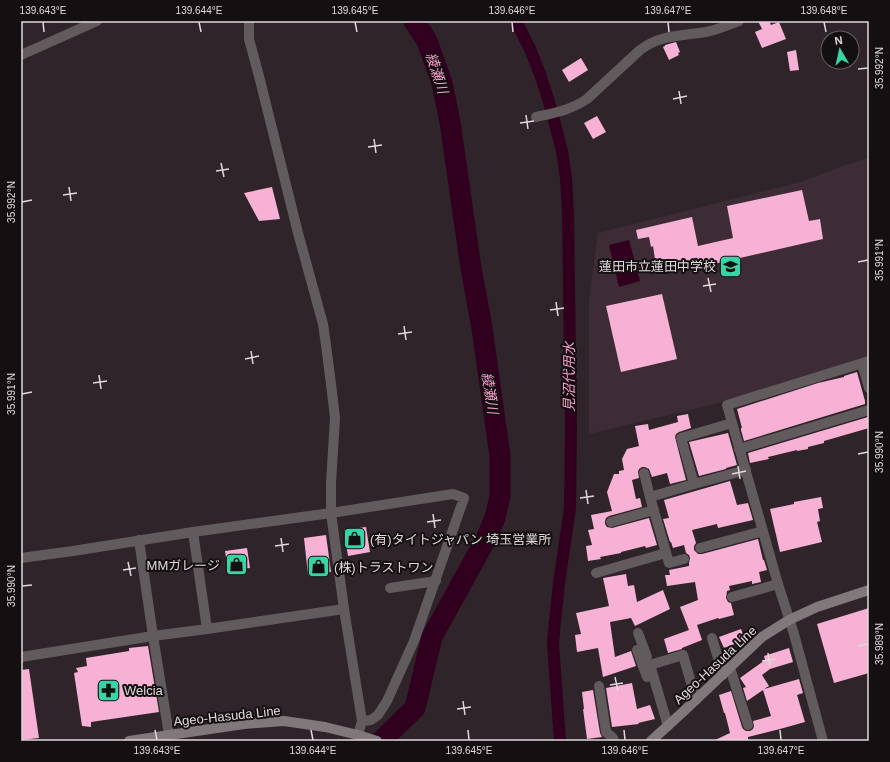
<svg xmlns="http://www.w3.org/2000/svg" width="890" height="762" font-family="Helvetica,'Noto Sans JP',sans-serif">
  <rect width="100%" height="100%" fill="#2f242a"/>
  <polygon fill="#3d2c35" points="869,158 869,356 715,404 589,434 589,300 598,233 804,181 842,166"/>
  <polygon fill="#31001e" points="629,240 640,281 619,287 609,245"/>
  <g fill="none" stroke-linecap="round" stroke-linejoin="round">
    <polyline stroke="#31001e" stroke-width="12" points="516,21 530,49 540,74 550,105 562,151 566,178 568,213 571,427 570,508 559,583 555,621 553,644 560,741"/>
    <polyline stroke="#31001e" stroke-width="21" points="381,741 415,708 432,637 486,539 495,518 500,496 500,456 482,328 471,268 450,122 442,83 427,41 414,21"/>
  </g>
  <g fill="#f6b1d4">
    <polygon points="758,21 769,21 771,25 779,22 786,39 762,48 755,32 762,29"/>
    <polygon points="676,42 680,52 678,53 679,55 669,60 663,47 665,46 665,45"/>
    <polygon points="796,50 799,70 790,71 787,52"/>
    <polygon points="581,58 588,70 569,82 562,70"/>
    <polygon points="597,116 606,132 593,139 584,123"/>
    <polygon points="272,187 280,219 259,221 244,193"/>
    <polygon points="802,190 809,221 820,219 823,239 718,263 690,268 688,260 656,266 653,246 651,247 649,237 638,239 636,230 692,217 698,246 733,238 727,206"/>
    <polygon points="662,294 677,359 621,372 606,306"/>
    <polygon points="857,372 865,401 865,404 744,441 741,430 741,428 742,428 737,409 818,383 844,377 844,376"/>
    <polygon points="688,414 691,428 679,432 676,434 675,437 686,480 670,484 667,473 652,477 649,469 645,467 642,467 639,469 638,472 639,478 632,480 636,499 640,498 642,507 609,516 606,518 605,521 605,524 607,527 612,528 649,518 657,545 646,548 645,546 621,552 621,553 600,557 601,559 588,561 586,546 592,545 588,530 594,529 591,515 612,511 607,492 614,474 619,474 619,471 624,470 622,459 627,449 639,446 635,426 648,424 649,430 678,422 677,416"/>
    <polygon points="868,417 869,428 824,441 824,443 808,447 808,449 797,451 797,450 768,457 769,459 750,463 748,453"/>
    <polygon points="728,433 737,465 726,468 726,469 699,476 689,442"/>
    <polygon points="730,481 737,505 748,503 753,520 718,528 717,524 692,530 696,543 694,546 694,550 698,554 702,554 758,539 763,560 764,560 767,570 759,572 761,582 752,584 752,581 729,586 730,590 727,591 726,598 728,602 731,603 734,615 719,619 718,618 697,625 702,640 682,648 682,649 668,653 664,639 689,630 680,607 698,600 695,582 667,586 665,575 670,575 669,570 689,566 689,563 690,558 689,555 686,553 684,545 673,548 671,542 670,542 663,519 669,518 664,500"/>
    <polygon points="821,497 823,508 818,509 820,521 817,522 822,542 780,552 770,509 794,504 794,502"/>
    <polygon points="366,527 370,552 348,556 344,530"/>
    <polygon points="326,535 331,572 308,575 304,538"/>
    <polygon points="247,548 250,568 228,571 225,551"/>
    <polygon points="626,574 628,586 634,585 637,602 663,590 670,609 635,626 631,618 610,622 615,657 631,651 636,666 603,677 598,648 577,652 575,635 581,634 576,613 609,606 603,578"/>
    <polygon points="869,608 869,673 834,683 817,624"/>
    <polygon points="741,629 745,640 724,648 719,637"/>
    <polygon points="148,646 159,712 91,722 91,727 82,726 74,673 78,672 76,668 87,666 86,658 129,651 129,648"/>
    <polygon points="789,648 793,662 770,669 762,675 769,686 764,689 799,679 803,693 797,695 805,722 780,729 748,737 748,741 713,741 730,733 725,713 724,713 719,695 731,691 742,727 743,729 746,731 750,731 753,729 754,726 753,721 771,716 763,690 747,701 743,688 746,687 740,678 765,660 764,656"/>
    <polygon points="29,669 39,738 21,740 21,670"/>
    <polygon points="632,683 637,709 650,705 655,719 638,723 639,724 612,727 606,688"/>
    <polygon points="593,690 600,733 602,737 587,739 583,709 584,709 582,692"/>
  </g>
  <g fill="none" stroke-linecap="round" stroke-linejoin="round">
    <g stroke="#615b5e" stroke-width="10">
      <polyline points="249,21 249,39 260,80 298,233 323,324 326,345 332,392 335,418 331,483 331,513 344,609 362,721 358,735"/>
      <polyline points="21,55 97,21"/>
      <path d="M 536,117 C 554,113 571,110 587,99 L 640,50 C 661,34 682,36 706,32 C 717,30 728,25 739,21"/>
      <polyline points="862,364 869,388"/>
      <polyline points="732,423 681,438 694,484 746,470"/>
      <polyline points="739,449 869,410"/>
      <polyline points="644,473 650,497"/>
      <polyline points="611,522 654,510"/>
      <polyline points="193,532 207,629"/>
      <polyline points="139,540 153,636 170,741"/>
      <polyline points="700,548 763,531"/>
      <polyline points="21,558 73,551 193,532 331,513 453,494 464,498 414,641 387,701 378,715 371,720 362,721"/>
      <polyline points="684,559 669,563 650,497 694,484"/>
      <polyline points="596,573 666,553"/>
      <polyline points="390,588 436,581"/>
      <polyline points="732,597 778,584"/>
      <polyline points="638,633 647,657"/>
      <polyline points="712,638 723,675"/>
      <polyline points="637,650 647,677"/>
      <polyline points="21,657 153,636 207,629 344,609"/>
      <polyline points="730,668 748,725"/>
      <polyline points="599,686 606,732 613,738 614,741"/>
      <polyline points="668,726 650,665 683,655 696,700"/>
      <polyline points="823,741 794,634 778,584 727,405 869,361"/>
    </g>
    <g stroke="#81787c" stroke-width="10">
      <polyline points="129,741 244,724 284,721 325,727 358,735 377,741"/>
      <polyline points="651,741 685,710 762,637 789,620 817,607 869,590"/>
    </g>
  </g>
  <path fill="none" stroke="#e0d8dc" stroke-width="1.5" d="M 43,22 L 44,32M 199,22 L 201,32M 355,22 L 357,32M 512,22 L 513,32M 668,22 L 669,32M 824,22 L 826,32M 858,69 L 868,68M 679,91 L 681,104M 673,99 L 687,96M 526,115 L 528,129M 520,123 L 534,121M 374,139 L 376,153M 368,147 L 382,145M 221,163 L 224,177M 216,171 L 229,169M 69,187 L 71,201M 63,195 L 77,193M 22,202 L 32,200M 858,262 L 868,260M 708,278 L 711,292M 703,286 L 716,284M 556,302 L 558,316M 550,310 L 564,308M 404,326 L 406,340M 398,334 L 412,332M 251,351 L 253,364M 245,359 L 259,356M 99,375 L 101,389M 93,383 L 107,381M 22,394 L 32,392M 858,454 L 868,452M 738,466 L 740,479M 732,474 L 746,471M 586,490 L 588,504M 580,498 L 594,496M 433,514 L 435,528M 427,522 L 441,520M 281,538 L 283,552M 275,546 L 289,544M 128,562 L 131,576M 123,570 L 136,568M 22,586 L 32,585M 858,646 L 868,644M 768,653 L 770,667M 762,661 L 776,659M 615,677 L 618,691M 610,685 L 623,683M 463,701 L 465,715M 457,709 L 471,707M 155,730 L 157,740M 311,730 L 313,740M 468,730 L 469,740M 624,730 L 625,740M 780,730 L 781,740"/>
  <defs>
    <symbol id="school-square" viewBox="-11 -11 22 22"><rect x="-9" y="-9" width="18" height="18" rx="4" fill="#39d4a5" stroke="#140f11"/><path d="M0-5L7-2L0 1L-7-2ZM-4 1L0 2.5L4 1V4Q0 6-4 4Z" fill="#111"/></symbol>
    <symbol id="shop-square" viewBox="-11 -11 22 22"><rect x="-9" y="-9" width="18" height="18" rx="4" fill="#39d4a5" stroke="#140f11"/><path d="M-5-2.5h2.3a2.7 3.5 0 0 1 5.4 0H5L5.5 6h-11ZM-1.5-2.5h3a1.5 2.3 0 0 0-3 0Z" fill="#111"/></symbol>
    <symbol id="pharmacy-square" viewBox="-11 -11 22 22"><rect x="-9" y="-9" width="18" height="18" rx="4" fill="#39d4a5" stroke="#140f11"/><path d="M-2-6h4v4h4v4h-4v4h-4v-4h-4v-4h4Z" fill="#111"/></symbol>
  </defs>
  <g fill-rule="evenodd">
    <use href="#school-square" x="718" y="254" width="25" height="25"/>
    <use href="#shop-square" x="342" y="526" width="25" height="25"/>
    <use href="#shop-square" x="224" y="552" width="25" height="25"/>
    <use href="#shop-square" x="306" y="554" width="25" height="25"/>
    <use href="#pharmacy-square" x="96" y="678" width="25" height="25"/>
  </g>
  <g text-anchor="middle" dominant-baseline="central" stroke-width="4" stroke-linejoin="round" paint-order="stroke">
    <g font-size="13" fill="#e0d8dc" stroke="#140f11" text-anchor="start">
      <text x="716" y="266" text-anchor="end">蓮田市立蓮田中学校</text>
      <text x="370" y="539">(有)タイトジャパン 埼玉営業所</text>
      <text x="220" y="565" text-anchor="end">MMガレージ</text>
      <text x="334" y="567">(株)トラストワン</text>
      <text x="124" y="690">Welcia</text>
    </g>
    <g font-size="13" fill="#e0d8dc" stroke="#140f11">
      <text transform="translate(715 665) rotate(-43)">Ageo-Hasuda Line</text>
      <text transform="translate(227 716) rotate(-6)">Ageo-Hasuda Line</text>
    </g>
    <g font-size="14" font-style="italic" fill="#f89dcc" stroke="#140f11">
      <text transform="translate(437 73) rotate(72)">綾瀬川</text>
      <text transform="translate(569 377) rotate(-90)">見沼代用水</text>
      <text transform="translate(490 393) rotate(81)">綾瀬川</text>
    </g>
  </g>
  <rect width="890" height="762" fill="none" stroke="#140f11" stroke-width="44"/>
  <g transform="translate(840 50) rotate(351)"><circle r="19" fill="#140f11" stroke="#665f62"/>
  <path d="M0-3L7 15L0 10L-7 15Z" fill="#39d4a5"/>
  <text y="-6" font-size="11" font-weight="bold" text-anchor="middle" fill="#e0d8dc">N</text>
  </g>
  <rect x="22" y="22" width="846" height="718" fill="none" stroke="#e0d8dc" stroke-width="1.5"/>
  <g font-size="10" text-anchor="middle" fill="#e0d8dc">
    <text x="43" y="14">139.643°E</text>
    <text x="199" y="14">139.644°E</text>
    <text x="355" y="14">139.645°E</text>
    <text x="512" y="14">139.646°E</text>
    <text x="668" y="14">139.647°E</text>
    <text x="824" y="14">139.648°E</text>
    <text transform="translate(879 68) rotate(-90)" y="4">35.992°N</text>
    <text transform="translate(11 202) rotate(-90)" y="4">35.992°N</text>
    <text transform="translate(879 260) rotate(-90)" y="4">35.991°N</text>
    <text transform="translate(11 394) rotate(-90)" y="4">35.991°N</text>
    <text transform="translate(879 452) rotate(-90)" y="4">35.990°N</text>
    <text transform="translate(11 586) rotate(-90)" y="4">35.990°N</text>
    <text transform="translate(879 644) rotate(-90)" y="4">35.989°N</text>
    <text x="157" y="754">139.643°E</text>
    <text x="313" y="754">139.644°E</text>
    <text x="469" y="754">139.645°E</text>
    <text x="625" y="754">139.646°E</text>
    <text x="781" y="754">139.647°E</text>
  </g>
</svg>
